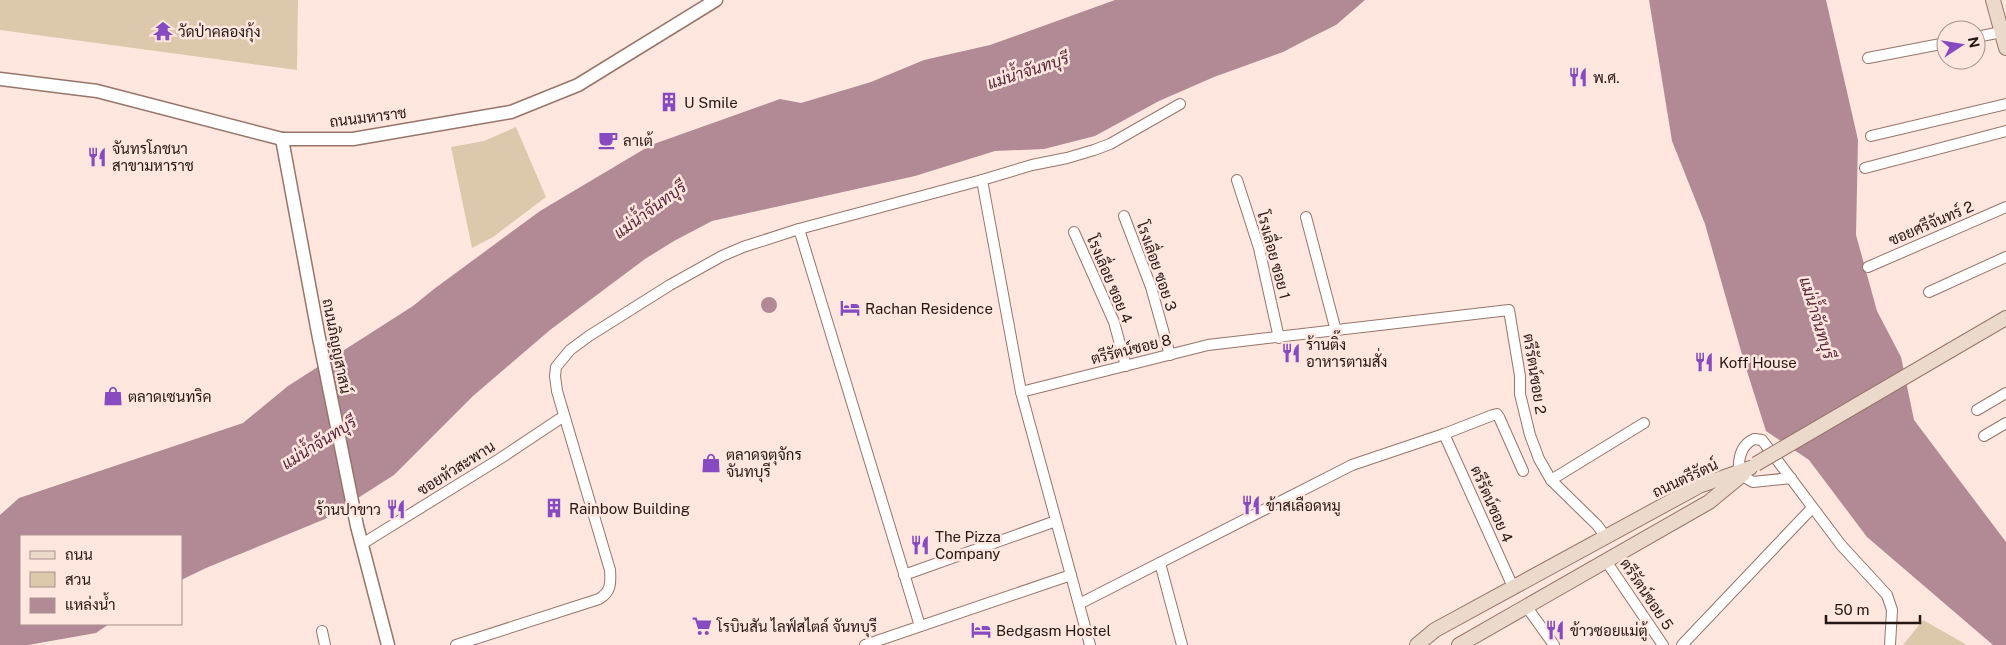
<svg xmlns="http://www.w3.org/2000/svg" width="2006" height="645" font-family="'Public Sans',Sarabun,sans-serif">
  <rect width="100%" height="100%" fill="#ffe6df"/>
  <g fill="#dec8ac">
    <polygon points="0,0 298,0 297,70 0,30"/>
    <polygon points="516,127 546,197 493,237 472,248 451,147 484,141"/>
    <polygon points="1923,620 1967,645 1903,645"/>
  </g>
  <g fill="#b28a95">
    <polygon points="1115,0 1365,0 1336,25 1308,39 1283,52 1214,77 1159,101 1095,136 1044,149 995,151 915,176 712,221 674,241 645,259 550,330 473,396 394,475 325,519 206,568 181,580 181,536 21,536 21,624 109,624 96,633 28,645 0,645 0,515 19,498 243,423 288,386 413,306 434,289 540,211 651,145 780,99 801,103 871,82 924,60 990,45"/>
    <polygon points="1649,0 1826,0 1858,140 1856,235 1877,311 1901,357 1914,420 2006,542 2006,645 1993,645 1867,537 1809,460 1766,431 1745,365 1705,224 1672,141"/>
    <circle cx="769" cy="305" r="8"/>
  </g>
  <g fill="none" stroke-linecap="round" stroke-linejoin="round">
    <defs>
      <g id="minor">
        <polyline points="1976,37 2002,32"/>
        <polyline points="1868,58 1946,43"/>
        <polyline points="1871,136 2006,104"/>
        <polyline points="1865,168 2006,131"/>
        <polyline points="982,180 1021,392"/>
        <polyline points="1237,180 1259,248 1279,338"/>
        <polyline points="1124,216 1151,287 1170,355"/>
        <polyline points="1306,217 1336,331"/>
        <polyline points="799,229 920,626"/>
        <polyline points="1074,232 1114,322 1126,366"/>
        <polyline points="1868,267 2006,207"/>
        <polyline points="1929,292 2006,257"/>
        <polyline points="1977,410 2006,393"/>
        <polyline points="1444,434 1513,587"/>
        <polyline points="1984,436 2006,423"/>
        <path d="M 1739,472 C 1738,458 1741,445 1754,439 L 1762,440 L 1841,545 L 1887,595 L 1892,610 L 1890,645"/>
        <polyline points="1741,475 1753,482 1791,478"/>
        <polyline points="1551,480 1644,423"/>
        <polyline points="362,544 501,458 564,416"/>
        <polyline points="1606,561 1663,645"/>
        <polyline points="1160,563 1182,645"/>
        <polyline points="904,575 1056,521"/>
        <polyline points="1079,604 1352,465 1444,434 1493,415 1497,414 1499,417 1523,471"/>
        <polyline points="1526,606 1554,645"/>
        <polyline points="322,631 325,645"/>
        <path d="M 456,645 L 599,599 C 611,592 611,583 610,570 L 557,391 L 555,376 L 556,367 L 570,350 L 589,336 L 670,285 L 722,256 L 743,247 L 799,229 L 982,180 L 1032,165 L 1067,158 L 1094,150 L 1110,144 L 1180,104"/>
        <polyline points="865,645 1071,575"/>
        <polyline points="1090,645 1021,392 1208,345 1509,310 1520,376 1520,394 1530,435 1539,459 1551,480 1597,525 1606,537"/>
        <polyline points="1682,645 1812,508"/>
      </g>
      <g id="tertiary">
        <polyline points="0,79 97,91 282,139 353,139 511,112 578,85 716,0"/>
        <polyline points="282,139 318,333 357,526 388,645"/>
      </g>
      <g id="secondary">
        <polyline points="1993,0 2006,48"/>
        <polyline points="1951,350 2006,318"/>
        <polyline points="1417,645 1435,630 1699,486 1750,468"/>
        <polyline points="1459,645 1709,502 1743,474"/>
      </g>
    </defs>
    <use href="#minor" stroke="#987469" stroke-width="12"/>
    <use href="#tertiary" stroke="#987469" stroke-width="15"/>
    <use href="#secondary" stroke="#987469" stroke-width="16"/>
    <use href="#minor" stroke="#fff" stroke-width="10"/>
    <use href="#tertiary" stroke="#fff" stroke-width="12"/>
    <use href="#secondary" stroke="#ebd9cc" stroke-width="14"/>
    <defs>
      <polyline id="secondary-bridge" points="1756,464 1951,350"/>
    </defs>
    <use href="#secondary-bridge" stroke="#987469" stroke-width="16" stroke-linecap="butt"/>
    <use href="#secondary-bridge" stroke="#ebd9cc" stroke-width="14"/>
  </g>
  <defs>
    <symbol id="temple-bare" viewBox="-9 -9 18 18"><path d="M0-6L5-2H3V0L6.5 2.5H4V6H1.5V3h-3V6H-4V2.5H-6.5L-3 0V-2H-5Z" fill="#874ac0" stroke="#ffe6df" stroke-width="2.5" paint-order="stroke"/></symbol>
    <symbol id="restaurant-bare" viewBox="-9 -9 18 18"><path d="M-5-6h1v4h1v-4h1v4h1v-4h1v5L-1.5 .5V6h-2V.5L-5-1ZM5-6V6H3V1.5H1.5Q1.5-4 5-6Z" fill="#874ac0" stroke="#ffe6df" stroke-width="2.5" paint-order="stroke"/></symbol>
    <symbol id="building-bare" viewBox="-9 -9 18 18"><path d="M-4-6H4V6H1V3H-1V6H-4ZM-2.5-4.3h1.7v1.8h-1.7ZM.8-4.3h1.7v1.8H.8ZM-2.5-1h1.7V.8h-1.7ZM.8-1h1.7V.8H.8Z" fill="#874ac0" stroke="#ffe6df" stroke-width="2.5" paint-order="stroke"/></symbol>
    <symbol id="cafe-bare" viewBox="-9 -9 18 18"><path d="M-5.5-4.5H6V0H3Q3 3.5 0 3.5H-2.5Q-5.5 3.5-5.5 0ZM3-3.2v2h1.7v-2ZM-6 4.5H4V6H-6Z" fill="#874ac0" stroke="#ffe6df" stroke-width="2.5" paint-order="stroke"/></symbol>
    <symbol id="hotel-bare" viewBox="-9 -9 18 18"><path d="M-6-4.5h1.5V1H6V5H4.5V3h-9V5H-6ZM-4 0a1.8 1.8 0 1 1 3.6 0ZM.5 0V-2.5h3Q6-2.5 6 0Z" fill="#874ac0" stroke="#ffe6df" stroke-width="2.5" paint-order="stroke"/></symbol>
    <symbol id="shop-bare" viewBox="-9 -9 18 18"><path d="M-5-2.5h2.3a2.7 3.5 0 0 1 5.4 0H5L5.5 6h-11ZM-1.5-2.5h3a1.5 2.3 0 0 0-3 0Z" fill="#874ac0" stroke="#ffe6df" stroke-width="2.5" paint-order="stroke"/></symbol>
    <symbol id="supermarket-bare" viewBox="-9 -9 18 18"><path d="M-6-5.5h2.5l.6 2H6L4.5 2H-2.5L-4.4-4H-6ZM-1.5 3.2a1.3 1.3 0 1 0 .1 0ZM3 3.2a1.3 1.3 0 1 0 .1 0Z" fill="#874ac0" stroke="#ffe6df" stroke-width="2.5" paint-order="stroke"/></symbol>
  </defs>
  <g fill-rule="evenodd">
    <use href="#temple-bare" x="149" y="17" width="28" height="28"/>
    <use href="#restaurant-bare" x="1564" y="63" width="28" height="28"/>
    <use href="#building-bare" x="655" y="88" width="28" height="28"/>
    <use href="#cafe-bare" x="594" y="126" width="28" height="28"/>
    <use href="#restaurant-bare" x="83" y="143" width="28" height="28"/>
    <use href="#hotel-bare" x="836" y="294" width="28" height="28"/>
    <use href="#restaurant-bare" x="1277" y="339" width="28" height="28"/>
    <use href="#restaurant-bare" x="1690" y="348" width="28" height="28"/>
    <use href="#shop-bare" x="99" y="382" width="28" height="28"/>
    <use href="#shop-bare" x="697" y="449" width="28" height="28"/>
    <use href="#restaurant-bare" x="1237" y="491" width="28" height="28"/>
    <use href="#building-bare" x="540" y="494" width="28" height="28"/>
    <use href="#restaurant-bare" x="382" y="495" width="28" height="28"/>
    <use href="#restaurant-bare" x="906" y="531" width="28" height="28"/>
    <use href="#supermarket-bare" x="688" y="612" width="28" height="28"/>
    <use href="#hotel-bare" x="967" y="616" width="28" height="28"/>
    <use href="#restaurant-bare" x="1541" y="616" width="28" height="28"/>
  </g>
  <g text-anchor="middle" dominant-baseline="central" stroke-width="5" stroke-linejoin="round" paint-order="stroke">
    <g font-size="15" fill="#251713" stroke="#ffe6df" text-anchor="start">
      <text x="178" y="31">วัดป่าคลองกุ้ง</text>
      <text x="1593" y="77">พ.ศ.</text>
      <text x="684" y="102">U Smile</text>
      <text x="623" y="140">ลาเต้</text>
      <text x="112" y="148">จันทรโภชนา<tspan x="112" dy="17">สาขามหาราช</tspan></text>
      <text x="865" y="308">Rachan Residence</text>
      <text x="1306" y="344">ร้านติ๊ง<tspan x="1306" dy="17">อาหารตามสั่ง</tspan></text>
      <text x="1719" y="362">Koff House</text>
      <text x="128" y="396">ตลาดเซนทริค</text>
      <text x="726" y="454">ตลาดจตุจักร<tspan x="726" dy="17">จันทบุรี</tspan></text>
      <text x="1266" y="505">ข้าสเลือดหมู</text>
      <text x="569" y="508">Rainbow Building</text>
      <text x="381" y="509" text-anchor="end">ร้านปาขาว</text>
      <text x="935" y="536">The Pizza<tspan x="935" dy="17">Company</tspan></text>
      <text x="717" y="626">โรบินสัน ไลฟ์สไตล์ จันทบุรี</text>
      <text x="996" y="630">Bedgasm Hostel</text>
      <text x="1570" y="630">ข้าวซอยแม่ตู้</text>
    </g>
    <g font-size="15" fill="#251713" stroke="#ffe6df">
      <text transform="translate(368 117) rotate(-7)">ถนนมหาราช</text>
      <text transform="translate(1931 223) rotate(-23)">ซอยศรีจันทร์ 2</text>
      <text transform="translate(1274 255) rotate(75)">โรงเลื่อย ซอย 1</text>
      <text transform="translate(1157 266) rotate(71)">โรงเลื่อย ซอย 3</text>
      <text transform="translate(1110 279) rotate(67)">โรงเลื่อย ซอย 4</text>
      <text transform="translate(337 346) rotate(79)">ถนนภิญญสาสน์</text>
      <text transform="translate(1131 349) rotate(-14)">ตรีรัตน์ซอย 8</text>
      <text transform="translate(1535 374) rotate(81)">ตรีรัตน์ซอย 2</text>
      <text transform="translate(456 468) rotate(-32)">ซอยหัวสะพาน</text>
      <text transform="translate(1685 478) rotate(-25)">ถนนตรีรัตน์</text>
      <text transform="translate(1492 504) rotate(66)">ตรีรัตน์ซอย 4</text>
      <text transform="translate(1647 594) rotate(56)">ตรีรัตน์ซอย 5</text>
    </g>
    <g font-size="16" font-style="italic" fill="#582335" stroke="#ffe6df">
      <text transform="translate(1028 71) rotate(-18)">แม่น้ำจันทบุรี</text>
      <text transform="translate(650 210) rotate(-36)">แม่น้ำจันทบุรี</text>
      <text transform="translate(1817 318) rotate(73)">แม่น้ำจันทบุรี</text>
      <text transform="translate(319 443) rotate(-32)">แม่น้ำจันทบุรี</text>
    </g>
  </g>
  <rect x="20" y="535" width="162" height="90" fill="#ffe6df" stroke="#a8938d"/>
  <rect x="30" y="551" width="25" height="8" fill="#ebd9cc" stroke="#a8938d"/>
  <text x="65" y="560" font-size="15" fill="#251713">ถนน</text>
  <rect x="30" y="572" width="25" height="15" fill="#dec8ac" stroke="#a8938d"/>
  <text x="65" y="585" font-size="15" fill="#251713">สวน</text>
  <rect x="30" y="598" width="25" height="15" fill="#b28a95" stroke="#a8938d"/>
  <text x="65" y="610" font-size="15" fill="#251713">แหล่งน้ำ</text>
  <g transform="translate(1961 45) rotate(78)"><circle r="24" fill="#ffe6df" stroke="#a8938d"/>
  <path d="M0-4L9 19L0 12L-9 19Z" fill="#874ac0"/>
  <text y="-8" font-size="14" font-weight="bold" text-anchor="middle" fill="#251713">N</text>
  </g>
  <path d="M1826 615v8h94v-8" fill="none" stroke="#251713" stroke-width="2.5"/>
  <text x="1834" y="615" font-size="15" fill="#251713" stroke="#ffe6df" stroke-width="4" paint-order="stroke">50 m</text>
</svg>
